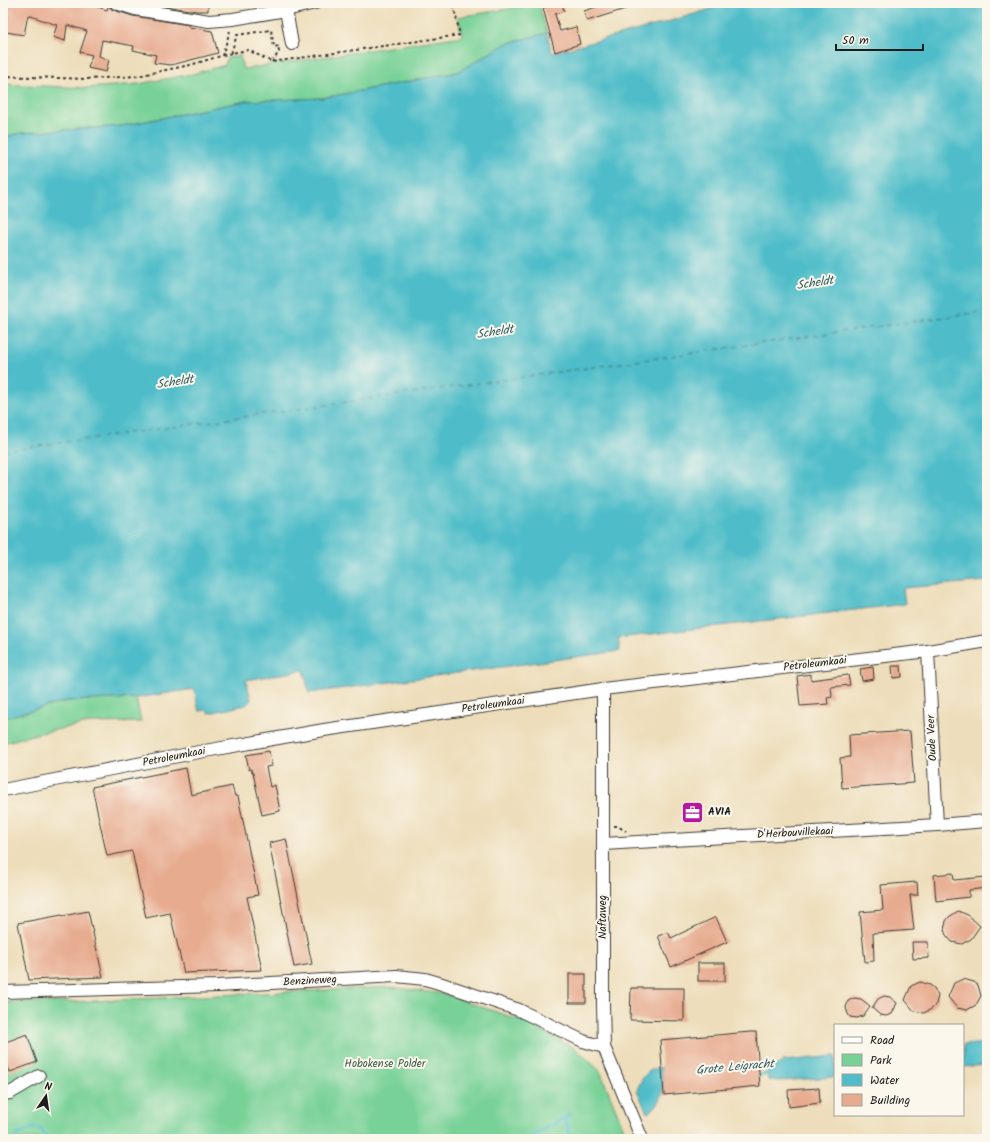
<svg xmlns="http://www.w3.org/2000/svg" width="990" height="1142" font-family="Kalam,sans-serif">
  <rect width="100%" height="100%" fill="#fbf7ec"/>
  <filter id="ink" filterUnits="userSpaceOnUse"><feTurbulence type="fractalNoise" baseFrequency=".025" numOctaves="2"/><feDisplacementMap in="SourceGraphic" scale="8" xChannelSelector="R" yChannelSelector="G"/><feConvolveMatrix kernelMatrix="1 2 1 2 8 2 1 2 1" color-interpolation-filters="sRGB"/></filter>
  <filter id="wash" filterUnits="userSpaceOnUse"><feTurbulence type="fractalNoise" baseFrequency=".012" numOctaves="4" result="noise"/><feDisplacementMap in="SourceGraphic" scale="16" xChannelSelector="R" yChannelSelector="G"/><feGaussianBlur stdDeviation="0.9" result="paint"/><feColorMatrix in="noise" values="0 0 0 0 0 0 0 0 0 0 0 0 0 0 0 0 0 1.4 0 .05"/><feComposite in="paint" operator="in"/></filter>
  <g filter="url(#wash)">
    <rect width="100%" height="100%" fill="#edddba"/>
    <g fill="#78d197" stroke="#4a765a">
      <polygon points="539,4 547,33 505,44 458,72 323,98 246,101 122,126 21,133 3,137 3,84 87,88 138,84 192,74 225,65 227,58 240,55 243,69 462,36 458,17"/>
      <polygon points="136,698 141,722 89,723 36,734 3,743 3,718 67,701"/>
      <polygon points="391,987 444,994 526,1022 576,1049 600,1071 628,1139 3,1139 3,1002 71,1002"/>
    </g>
    <g fill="#50bdc9" stroke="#366c72">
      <polygon points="731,3 987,3 987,581 904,588 903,589 905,604 618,638 620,651 309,693 304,670 246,680 251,700 246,705 209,713 207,710 199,711 194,689 136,698 67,701 3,718 3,137 21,133 122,126 246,101 323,98 458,72 505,44 547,33 552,53 657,25"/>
      <polygon points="987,1043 987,1065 963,1067 963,1045"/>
      <polygon points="835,1056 835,1077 779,1081 768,1080 767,1068 776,1066 784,1061"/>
      <path d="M 661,1067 C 663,1082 666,1096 655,1107 C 652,1110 651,1112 647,1113 L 637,1090 C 643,1076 646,1070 661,1067 Z"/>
    </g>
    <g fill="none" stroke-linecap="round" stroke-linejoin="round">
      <g stroke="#50bdc9" stroke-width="3.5">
        <polyline points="755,1075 771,1074"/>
        <polyline points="570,1114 564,1118 572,1139"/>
        <polyline points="17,1135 33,1128 40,1128 48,1139"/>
        <polyline points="528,1139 564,1118"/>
      </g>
      <polyline stroke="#315c61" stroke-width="1" stroke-dasharray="5 4" stroke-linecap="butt" points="3,451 987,311"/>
    </g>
    <g id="blocks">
      <g fill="#e7ab8f">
        <polygon points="9,3 84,3 107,10 109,3 110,8 113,10 133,16 189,25 189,27 212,31 218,53 171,65 154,63 156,55 133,50 134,46 102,40 99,56 109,60 106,72 88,68 92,55 80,52 87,31 67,25 65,41 53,37 57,25 28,15 24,35 6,32 7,10"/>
        <polygon points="145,3 208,3 208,11 196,11"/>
        <polygon points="562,3 564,11 555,14 560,31 576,27 580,44 555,52 543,8"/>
        <polygon points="609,3 638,3 638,5 587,21 584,11"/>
        <polygon points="892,666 901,666 902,677 893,678"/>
        <polygon points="873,667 874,679 862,681 860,669"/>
        <polygon points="811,674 811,680 848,675 850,685 831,687 832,697 827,698 828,704 800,706 797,676"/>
        <polygon points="910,731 914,783 842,788 840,758 850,757 849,735"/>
        <polygon points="269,751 272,766 266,767 270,787 275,785 280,811 262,815 253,773 252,773 251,769 249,770 246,755"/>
        <polygon points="186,768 191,795 232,786 235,796 238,796 258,895 247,897 262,970 184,973 170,913 146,918 132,851 107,856 92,787"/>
        <polygon points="286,839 312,964 294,967 269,843"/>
        <polygon points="953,873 954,880 986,877 987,888 969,890 969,897 936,901 934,875"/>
        <polygon points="917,882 918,895 910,895 914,930 873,933 874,961 865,962 860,912 883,910 881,885"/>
        <polygon points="88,911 103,977 29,980 18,923 62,915 63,916"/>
        <polygon points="958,911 968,915 980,926 971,939 962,944 952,942 946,935 944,930 946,921 949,917"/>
        <polygon points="716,917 727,942 671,967 658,936 668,932 671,938"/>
        <polygon points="912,942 928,942 929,958 913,959"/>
        <rect x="698" y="963" width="27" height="18"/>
        <rect x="569" y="974" width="17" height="29"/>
        <polygon points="963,979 974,982 978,985 981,996 976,1005 967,1010 957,1008 948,997 954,983"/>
        <polygon points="920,982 930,985 934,988 938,996 936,1004 933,1008 924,1013 914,1011 905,1000 911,986"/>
        <polygon points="631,988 684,988 684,1021 630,1020"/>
        <polygon points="884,996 890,997 897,1003 892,1014 886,1016 880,1015 872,1008 878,999"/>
        <polygon points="854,998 861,999 870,1006 863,1016 857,1018 850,1017 848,1014 846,1008 848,1001"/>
        <polygon points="750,1032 756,1032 760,1086 664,1095 660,1040"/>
        <polygon points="27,1034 37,1062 10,1072 3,1050 3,1043"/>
        <polygon points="819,1088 820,1103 789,1107 788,1090"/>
      </g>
    </g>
  </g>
  <g filter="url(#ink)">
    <use href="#blocks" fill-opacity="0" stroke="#3b3934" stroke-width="1"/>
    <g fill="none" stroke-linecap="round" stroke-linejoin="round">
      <defs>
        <g id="minor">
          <polyline points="116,3 135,9 209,21 233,19 286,10 315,3"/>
          <polyline points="286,10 292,44"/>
          <polyline points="928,651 937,825"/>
          <polyline points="603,689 603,1004 604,1047 642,1139"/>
          <polyline points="3,790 199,752 324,730 603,689 928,651 987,641"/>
          <polyline points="603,844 937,825 987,821"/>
          <polyline points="3,992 218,986 396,976 425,979 439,983 519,1010 583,1041 604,1047"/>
          <polyline points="3,1094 10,1093 39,1076"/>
        </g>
      </defs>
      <use href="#minor" stroke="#3b3934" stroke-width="14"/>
      <g stroke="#3b3934" stroke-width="2" stroke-dasharray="3 3" stroke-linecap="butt">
        <polyline points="231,53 237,35 271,30 274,47 280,46"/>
        <polyline points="222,56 230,31"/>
        <polyline points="272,62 279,52 278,46"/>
        <polyline points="3,76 87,79 137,76 190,65 231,53 248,50 272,62 460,35 453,3"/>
        <polyline points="614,826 617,826 626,831"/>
      </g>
      <use href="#minor" stroke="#fff" stroke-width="12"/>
    </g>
  </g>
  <defs>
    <symbol id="office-square" viewBox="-11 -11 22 22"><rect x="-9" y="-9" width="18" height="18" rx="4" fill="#b5179e" stroke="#fbf7ec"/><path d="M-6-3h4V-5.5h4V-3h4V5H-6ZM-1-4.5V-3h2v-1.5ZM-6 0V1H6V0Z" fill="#fff"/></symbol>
  </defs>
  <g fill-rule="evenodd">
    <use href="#office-square" x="680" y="800" width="25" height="25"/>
  </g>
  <g text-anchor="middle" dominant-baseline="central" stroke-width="4" stroke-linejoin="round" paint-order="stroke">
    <g font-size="11" fill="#1c1c1c" stroke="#fbf7ec">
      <text transform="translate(815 664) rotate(-7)">Petroleumkaai</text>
      <text transform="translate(493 705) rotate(-8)">Petroleumkaai</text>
      <text transform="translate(932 738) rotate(-93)">Oude Veer</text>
      <text transform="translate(174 757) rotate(-11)">Petroleumkaai</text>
      <text transform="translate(795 833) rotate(-3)">D'Herbouvillekaai</text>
      <text transform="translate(603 917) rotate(-90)">Naftaweg</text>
      <text transform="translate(310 981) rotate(-3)">Benzineweg</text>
    </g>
    <g font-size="11" font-weight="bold" fill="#1c1c1c" stroke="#fbf7ec" text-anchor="start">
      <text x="708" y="812">AVIA</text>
    </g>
    <g font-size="11" fill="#3c5b47" stroke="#fbf7ec">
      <text x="385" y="1064">Hobokense Polder</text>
    </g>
    <g font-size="12" font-style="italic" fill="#315c61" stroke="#fbf7ec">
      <text transform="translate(815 283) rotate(-9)">Scheldt</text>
      <text transform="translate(495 332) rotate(-9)">Scheldt</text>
      <text transform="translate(175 382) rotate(-9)">Scheldt</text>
      <text transform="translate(735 1067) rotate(-5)">Grote Leigracht</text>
    </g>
  </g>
  <rect width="990" height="1142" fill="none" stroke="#fbf7ec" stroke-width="16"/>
  <rect x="834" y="1024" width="130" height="92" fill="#fbf7ec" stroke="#a29f99"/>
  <rect x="842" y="1037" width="20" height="6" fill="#ffffff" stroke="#a29f99"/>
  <text x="870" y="1044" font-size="12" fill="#1c1c1c">Road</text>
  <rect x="842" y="1054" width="20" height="12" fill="#78d197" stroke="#a29f99"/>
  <text x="870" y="1064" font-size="12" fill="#1c1c1c">Park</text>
  <rect x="842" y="1074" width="20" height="12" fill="#50bdc9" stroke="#a29f99"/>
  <text x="870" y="1084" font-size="12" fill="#1c1c1c">Water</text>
  <rect x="842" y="1094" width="20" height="12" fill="#e7ab8f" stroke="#a29f99"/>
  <text x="870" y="1104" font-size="12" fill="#1c1c1c">Building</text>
  <g transform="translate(46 1096) rotate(13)" stroke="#fbf7ec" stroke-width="3" paint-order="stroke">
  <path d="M0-3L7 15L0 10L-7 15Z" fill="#1c1c1c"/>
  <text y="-6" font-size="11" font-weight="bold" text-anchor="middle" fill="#1c1c1c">N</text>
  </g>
  <path d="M836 44v6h87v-6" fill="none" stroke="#1c1c1c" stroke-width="2"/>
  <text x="842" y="44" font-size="12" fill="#1c1c1c" stroke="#fbf7ec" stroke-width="3" paint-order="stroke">50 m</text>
</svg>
